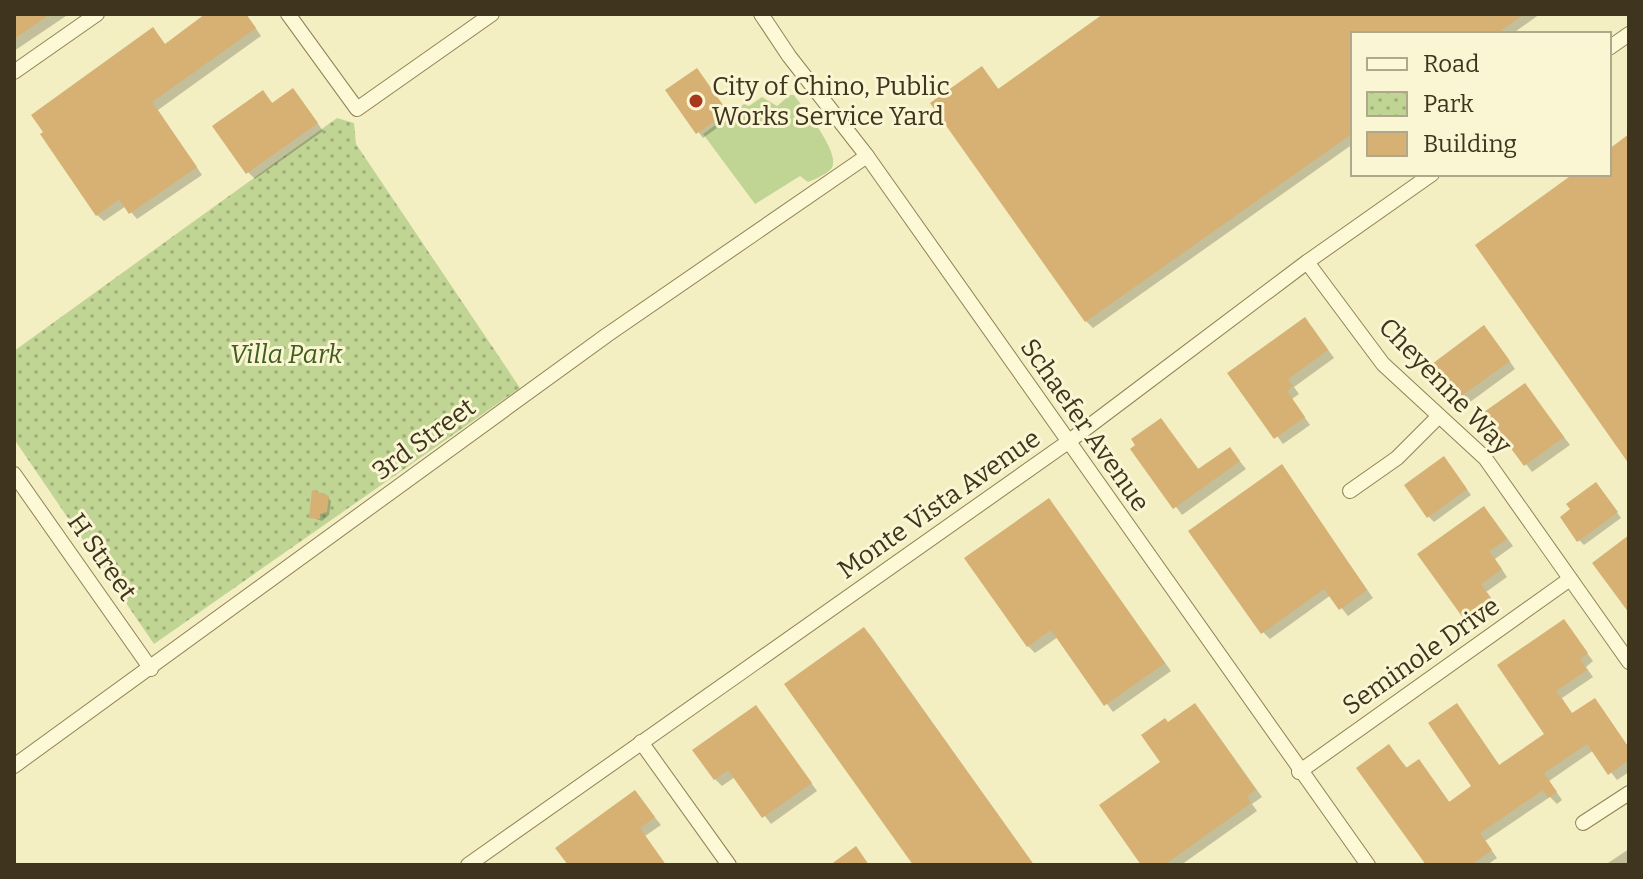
<svg xmlns="http://www.w3.org/2000/svg" width="1643" height="879" font-family="Bitter,serif">
  <defs>
    <pattern id="park-dots" width="8" height="8" patternUnits="userSpaceOnUse" patternTransform="scale(2)"><rect width="8" height="8" fill="#c0d494"/><path d="M2 2h.1M6 6h.1" fill="none" stroke="#9dad78" stroke-width="1.8" stroke-linecap="round"/></pattern>
  </defs>
  <rect width="100%" height="100%" fill="#f4efc2"/>
  <path fill="#c0d494" d="M 790,95 L 794,95 C 803,108 843,154 831,169 C 827,174 815,179 808,182 L 800,176 L 755,204 L 703,134 L 744,104 L 749,106 L 762,97 L 777,106 Z"/>
  <polygon fill="url(#park-dots)" points="337,118 354,123 356,144 520,388 154,644 14,439 14,351"/>
  <g fill="#0003">
    <polygon points="14,14 69,14 14,51"/>
    <polygon points="209,14 246,14 261,36 158,110 202,175 137,219 126,206 104,221 97,215 166,46"/>
    <polygon points="1107,14 1540,14 1512,34 1353,34 1353,144 1093,328 1086,321 989,76 999,90"/>
    <polygon points="701,76 731,118 703,138 668,91"/>
    <polygon points="263,92 273,104 299,97 323,131 255,179 248,172"/>
    <polygon points="1312,327 1334,358 1294,387 1299,394 1292,399 1310,425 1283,444 1230,373"/>
    <polygon points="1491,335 1515,369 1466,405 1459,398"/>
    <polygon points="1525,385 1570,445 1532,472 1487,412"/>
    <polygon points="1161,420 1200,471 1230,449 1246,469 1182,515 1133,449"/>
    <polygon points="1449,464 1471,495 1434,522 1429,517"/>
    <polygon points="1282,467 1373,598 1348,616 1331,595 1270,639 1263,632"/>
    <polygon points="1601,490 1621,518 1584,545 1579,540"/>
    <polygon points="314,492 325,494 331,501 329,515 322,521 311,517"/>
    <polygon points="1049,501 1171,671 1113,712 1058,637 1035,653 1028,646"/>
    <polygon points="1491,516 1513,546 1495,559 1507,577 1486,592 1499,610 1474,628 1420,555"/>
    <polygon points="1564,622 1593,661 1586,667 1593,677 1562,698 1573,715 1594,700 1601,707 1629,748 1629,772 1617,780 1594,750 1549,781 1562,800 1557,804 1550,797 1485,841 1497,858 1487,865 1428,865 1389,746 1408,769 1425,768 1450,803 1473,786 1463,713 1500,766 1547,734"/>
    <polygon points="864,629 871,636 1034,865 916,865"/>
    <polygon points="1202,713 1262,797 1252,804 1257,811 1181,865 1144,865 1162,762"/>
    <polygon points="762,714 817,791 771,824 735,777 722,786 715,779"/>
    <polygon points="635,793 661,825 645,836 666,865 570,865"/>
    <polygon points="1629,849 1629,865 1605,865"/>
  </g>
  <g fill="#d7b073">
    <polygon points="14,14 50,14 14,39"/>
    <polygon points="205,14 246,14 256,28 152,102 197,167 129,214 119,199 96,216 40,134 43,132 31,115 153,27 165,44"/>
    <polygon points="1103,14 1524,14 1496,34 1353,34 1353,133 1085,322 930,103 982,66 998,89"/>
    <polygon points="697,68 728,112 696,134 665,90"/>
    <polygon points="293,88 318,123 246,174 212,126 263,90 272,103"/>
    <polygon points="1629,134 1629,464 1475,245 1573,174 1609,174 1609,149"/>
    <polygon points="1305,317 1328,350 1288,379 1293,386 1287,391 1305,417 1274,439 1227,373"/>
    <polygon points="1484,325 1510,361 1457,399 1432,364"/>
    <polygon points="1525,383 1564,437 1524,466 1484,412"/>
    <polygon points="1161,418 1198,469 1230,447 1240,461 1173,509 1130,449 1135,445 1131,439"/>
    <polygon points="1444,456 1467,489 1427,518 1404,485"/>
    <polygon points="1282,464 1367,590 1339,610 1324,589 1261,634 1188,531"/>
    <polygon points="1596,482 1618,512 1577,542 1560,517 1570,509 1566,504"/>
    <polygon points="312,490 329,496 327,512 320,514 320,519 309,518"/>
    <polygon points="1049,498 1165,663 1104,706 1051,630 1027,647 964,558"/>
    <polygon points="1484,506 1507,539 1489,551 1502,569 1481,584 1494,602 1466,622 1417,554"/>
    <polygon points="1629,535 1629,613 1592,563"/>
    <polygon points="1564,619 1588,653 1580,659 1587,670 1556,691 1572,713 1595,698 1629,748 1629,760 1608,775 1587,744 1544,773 1557,792 1548,798 1543,790 1480,833 1492,850 1471,865 1426,865 1356,768 1389,744 1406,768 1419,759 1449,802 1471,786 1428,723 1457,703 1499,765 1544,734 1497,665"/>
    <polygon points="864,627 1034,865 913,865 784,684"/>
    <polygon points="1195,703 1256,790 1247,796 1251,803 1164,865 1141,865 1099,805 1160,762 1141,735 1165,718 1168,722"/>
    <polygon points="756,705 812,783 762,818 728,770 714,780 692,750"/>
    <polygon points="635,790 655,817 640,828 666,865 568,865 555,848"/>
    <polygon points="856,846 869,865 830,865"/>
  </g>
  <g fill="none" stroke-linecap="round" stroke-linejoin="round">
    <defs>
      <g id="minor">
        <polyline points="288,14 357,109 492,14"/>
        <polyline points="761,14 789,56 867,156 1368,865"/>
        <polyline points="1609,48 1629,34"/>
        <polyline points="14,72 97,14"/>
        <polyline points="1307,262 1383,364 1485,458 1629,662"/>
        <polyline points="14,474 151,669"/>
        <polyline points="1350,491 1397,458 1439,416"/>
        <polyline points="641,742 729,865"/>
        <polyline points="14,766 607,335 867,156"/>
        <polyline points="1299,772 1570,579"/>
        <polyline points="1583,823 1629,793"/>
        <polyline points="468,865 1068,442 1307,262 1432,174"/>
      </g>
    </defs>
    <use href="#minor" stroke="#918156" stroke-width="16"/>
    <use href="#minor" stroke="#fdf9d7" stroke-width="14"/>
  </g>
  <circle fill="#a8381e" stroke="#faf6d3" stroke-width="3" cx="696" cy="101" r="8"/>
  <g text-anchor="middle" dominant-baseline="central" stroke-width="6" stroke-linejoin="round" paint-order="stroke">
    <g font-size="26" fill="#3f341d" stroke="#faf6d3" text-anchor="start">
      <text x="712" y="86">City of Chino, Public<tspan x="712" dy="30">Works Service Yard</tspan></text>
    </g>
    <g font-size="26" font-style="italic" fill="#425e20" stroke="#faf6d3">
      <text x="286" y="354">Villa Park</text>
    </g>
    <g font-size="26" fill="#3f341d" stroke="#faf6d3">
      <text transform="translate(1445 386) rotate(46)">Cheyenne Way</text>
      <text transform="translate(1085 425) rotate(55)">Schaefer Avenue</text>
      <text transform="translate(424 439) rotate(-36)">3rd Street</text>
      <text transform="translate(939 504) rotate(-35)">Monte Vista Avenue</text>
      <text transform="translate(102 557) rotate(55)">H Street</text>
      <text transform="translate(1421 656) rotate(-35)">Seminole Drive</text>
    </g>
  </g>
  <rect width="1643" height="879" fill="none" stroke="#3f341d" stroke-width="32"/>
  <rect x="1351" y="32" width="260" height="144" fill="#faf6d3" stroke="#afa88a" stroke-width="2"/>
  <rect x="1367" y="58" width="40" height="12" fill="#fdf9d7" stroke="#afa88a" stroke-width="2"/>
  <text x="1423" y="72" font-size="24" fill="#3f341d">Road</text>
  <rect x="1367" y="92" width="40" height="24" fill="url(#park-dots)" stroke="#afa88a" stroke-width="2"/>
  <text x="1423" y="112" font-size="24" fill="#3f341d">Park</text>
  <rect x="1367" y="132" width="40" height="24" fill="#d7b073" stroke="#afa88a" stroke-width="2"/>
  <text x="1423" y="152" font-size="24" fill="#3f341d">Building</text>
</svg>
